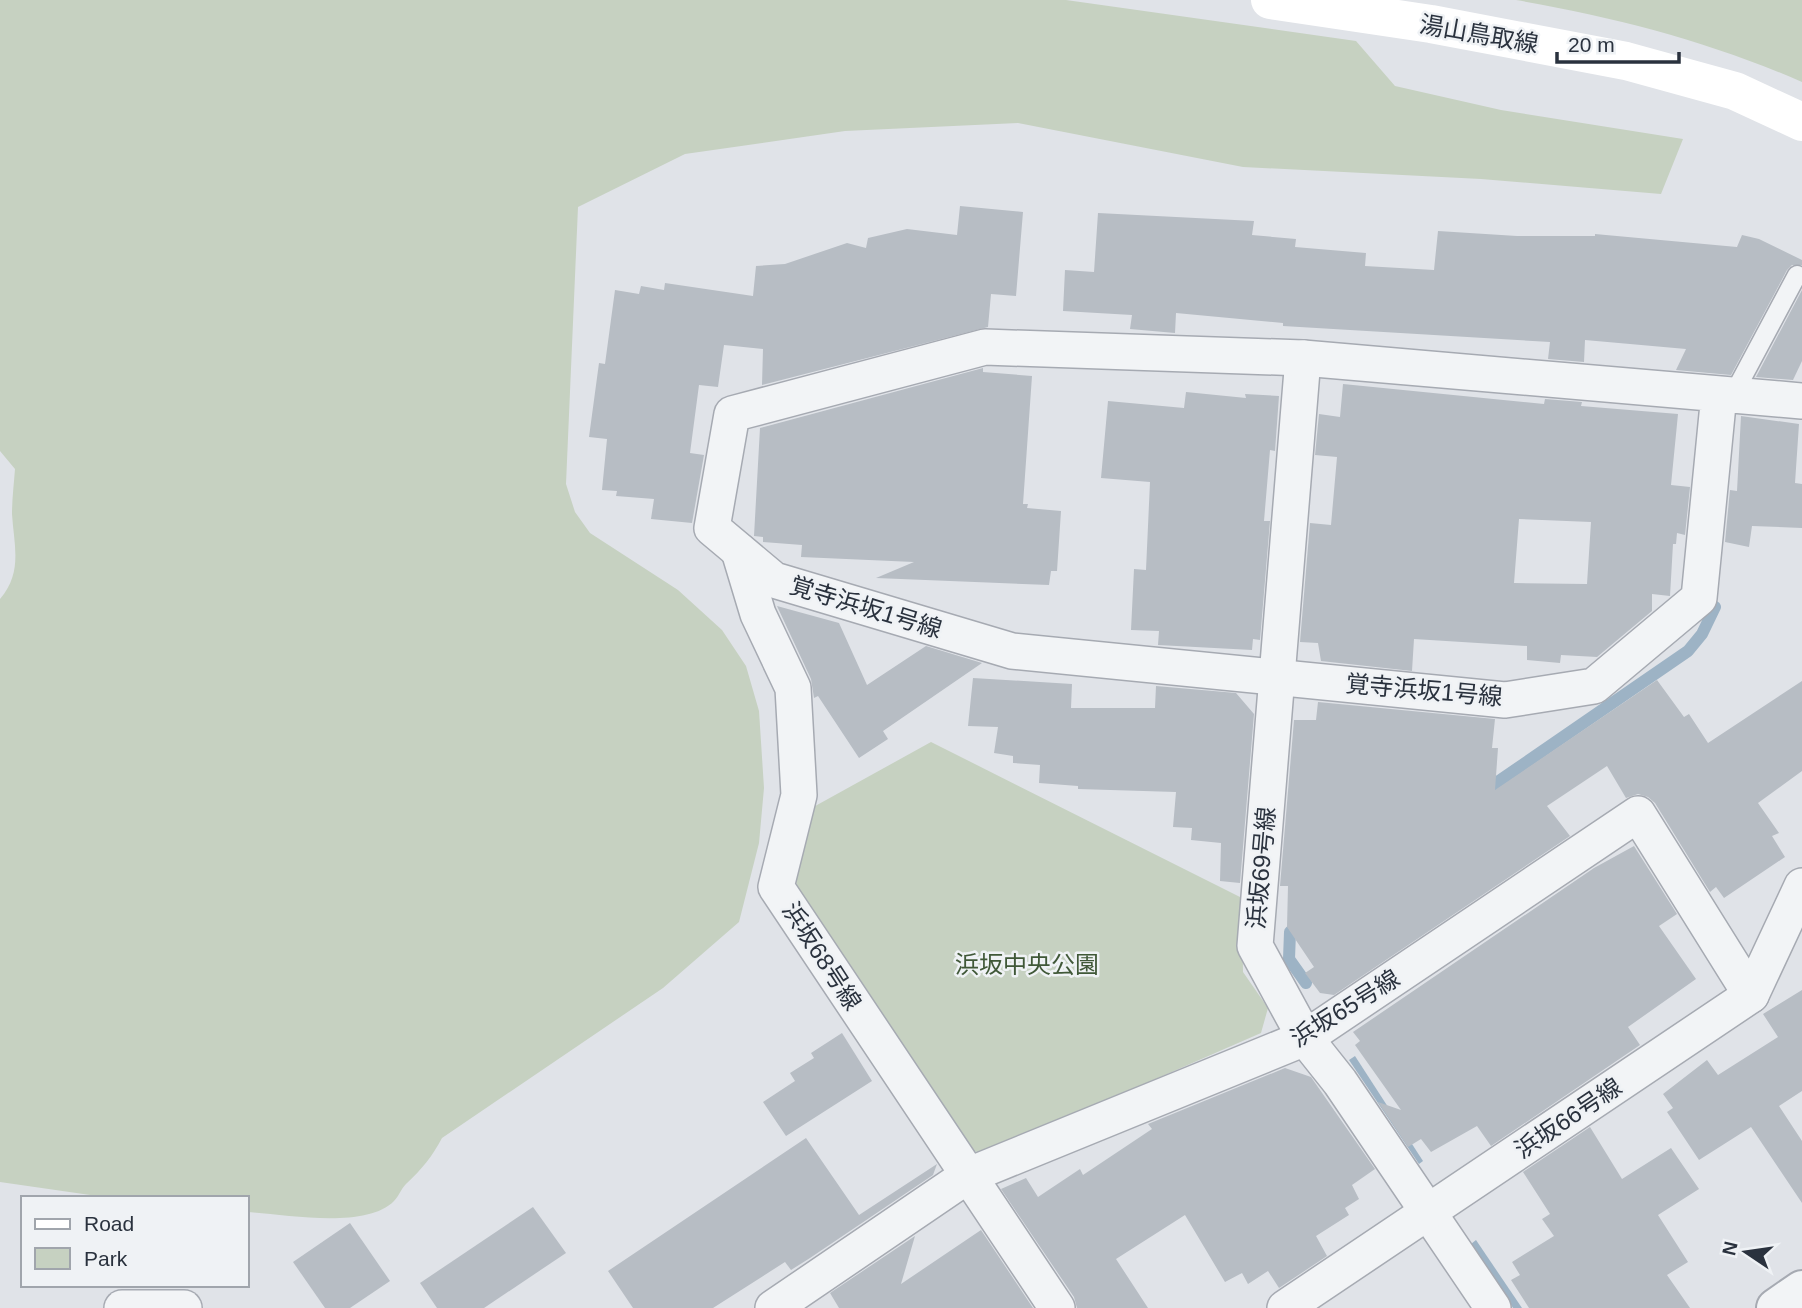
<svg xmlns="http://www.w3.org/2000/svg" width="1802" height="1308" font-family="Helvetica,'Noto Sans JP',sans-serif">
  <rect width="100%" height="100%" fill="#e0e3e8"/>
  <g fill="#c6d1c1">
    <path d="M 0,0 L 1066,0 L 1356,41 L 1395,86 L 1501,110 L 1683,139 L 1661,194 L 1481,179 L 1243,167 L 1018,123 L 845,131 L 685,154 L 578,207 L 566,484 L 575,512 L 590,533 L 678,590 L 722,630 L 746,666 L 759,711 L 764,788 L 759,843 L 739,922 L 663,988 L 442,1138 C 432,1157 422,1169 406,1184 C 401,1189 399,1196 394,1201 C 366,1230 283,1214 247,1212 L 247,1198 L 111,1198 L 0,1182 L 0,599 C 23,572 14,546 12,514 C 12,499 14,483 15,469 L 0,451 Z"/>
    <path d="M 1516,0 L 1802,0 L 1802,82 C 1711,42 1615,17 1516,0 Z"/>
    <polygon points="931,742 1242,898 1243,972 1268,1008 1261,1033 984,1154 957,1146 799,903 795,874 808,810"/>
  </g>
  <g fill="#9db3c5">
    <polygon points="1355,1056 1423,1161 1419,1164 1349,1060"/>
    <polygon points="1476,1240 1522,1308 1513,1308 1471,1244"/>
  </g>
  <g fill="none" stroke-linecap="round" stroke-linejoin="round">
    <g stroke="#9db3c5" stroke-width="12">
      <polyline points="1483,792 1688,651 1702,634 1715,607"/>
      <polyline points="1301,923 1290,932 1289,959 1306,983"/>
    </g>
  </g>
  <g fill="#b7bdc4" fill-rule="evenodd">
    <polygon points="960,206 1023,212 1016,296 991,294 988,327 762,385 763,349 724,345 718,387 699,385 690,453 704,455 692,523 651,519 654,499 616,496 617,491 602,490 607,439 589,437 599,363 605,364 615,290 639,294 641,286 664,290 665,283 753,296 756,266 785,264 847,243 866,248 868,238 907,229 957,235"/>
    <polygon points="1098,213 1254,221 1252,235 1296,239 1295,247 1366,253 1365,266 1434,270 1438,231 1517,236 1595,236 1595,234 1737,247 1742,235 1759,239 1802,260 1802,265 1792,265 1787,270 1731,375 1676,370 1686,349 1585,340 1584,362 1548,359 1550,342 1283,326 1283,323 1176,313 1175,333 1130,329 1132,315 1063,311 1065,270 1094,272"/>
    <polygon points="1802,290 1802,361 1793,380 1756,377"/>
    <polygon points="983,368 983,372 1032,376 1023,504 1028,504 1027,508 1061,511 1057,571 1051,571 1049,585 876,578 914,562 801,557 802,545 763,542 763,537 754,536 760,428"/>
    <path d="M 1343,384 L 1544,404 L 1545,399 L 1582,402 L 1581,406 L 1678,414 L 1671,485 L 1690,487 L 1685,535 L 1677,533 L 1676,544 L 1673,544 L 1670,596 L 1652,594 L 1652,611 L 1597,657 L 1561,655 L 1560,663 L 1527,660 L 1527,646 L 1414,639 L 1412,671 L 1321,661 L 1318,643 L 1300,642 L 1310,523 L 1331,525 L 1337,457 L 1315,455 L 1319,414 L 1340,417 ZM 1519,519 L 1591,522 L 1587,584 L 1514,583 Z"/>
    <polygon points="1186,392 1246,398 1245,394 1279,396 1275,451 1270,450 1264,521 1270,521 1260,640 1253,639 1252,650 1158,645 1159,631 1131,630 1134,569 1146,570 1150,482 1101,478 1108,401 1184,408"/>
    <polygon points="1741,416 1799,424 1795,483 1802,484 1802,528 1752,526 1749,547 1725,542 1730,490 1737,491"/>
    <polygon points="777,606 839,623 867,685 926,646 982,663 883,731 888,739 859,758 818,696 814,698 811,679"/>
    <polygon points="973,678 1072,684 1071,708 1155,708 1156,686 1236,693 1254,714 1240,883 1220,881 1221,843 1191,840 1192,828 1173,827 1176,792 1078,789 1078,786 1039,783 1040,765 1013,763 1013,756 994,753 998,727 968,726"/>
    <polygon points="1657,680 1684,717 1689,714 1708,743 1802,681 1802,771 1758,803 1779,833 1772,836 1785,857 1724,898 1716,887 1710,892 1655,803 1648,797 1638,794 1626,798 1607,766 1547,806 1570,836 1334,995 1320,993 1305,973 1314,967 1287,927 1288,886 1280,886 1294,720 1316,720 1318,702 1495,719 1492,748 1498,748 1495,790"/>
    <polygon points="1634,846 1677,914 1659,926 1696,979 1628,1027 1640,1045 1491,1146 1477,1126 1431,1152 1421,1139 1408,1147 1378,1102 1401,1110 1355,1045 1360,1041 1353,1032 1594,868"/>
    <polygon points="1802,990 1802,1091 1779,1106 1802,1141 1802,1203 1751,1127 1699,1160 1667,1112 1673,1108 1663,1094 1707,1060 1718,1075 1778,1037 1763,1014"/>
    <polygon points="842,1033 872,1081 786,1136 763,1102 795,1081 790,1073 814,1058 811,1053"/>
    <polygon points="1285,1068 1311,1077 1375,1169 1352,1185 1359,1199 1345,1208 1349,1215 1316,1236 1327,1256 1279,1288 1268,1271 1248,1284 1242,1273 1225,1282 1185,1215 1116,1259 1148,1308 1077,1308 1074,1297 1001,1189 1026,1178 1038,1197 1080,1169 1083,1175 1152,1129 1148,1124"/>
    <polygon points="1590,1127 1622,1179 1671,1148 1699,1189 1658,1215 1688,1262 1667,1275 1690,1308 1529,1308 1511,1280 1520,1275 1512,1262 1554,1236 1542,1219 1550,1214 1523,1172"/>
    <polygon points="806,1138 859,1215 937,1164 933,1175 810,1258 791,1270 785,1262 713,1308 633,1308 608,1271"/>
    <polygon points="533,1207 566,1253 484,1308 437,1308 420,1283"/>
    <polygon points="350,1223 390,1281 350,1308 325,1308 293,1262"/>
    <polygon points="981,1230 1033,1308 839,1308 830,1293 915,1236 901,1284"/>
  </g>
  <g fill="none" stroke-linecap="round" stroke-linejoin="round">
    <defs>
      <polyline id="service" points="1733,395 1797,275"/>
      <g id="minor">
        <polyline points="1303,358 1255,946 1305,1038 1340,1082 1493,1308"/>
        <polyline points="1719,394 1699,598 1594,686 1505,700 1012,651 774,580 712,528 732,414 985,347 1303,358 1802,401"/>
        <polyline points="739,551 758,614 793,688 799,795 776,887 1057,1308"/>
        <polyline points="122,1308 184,1308"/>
        <polyline points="773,1308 967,1176 1305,1038 1638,814 1751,995"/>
        <polyline points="1285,1308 1751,995 1802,886"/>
      </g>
      <polyline id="tertiary" points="1776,1308 1802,1290"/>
    </defs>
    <use href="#service" stroke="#a6aab2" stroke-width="21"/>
    <use href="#minor" stroke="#a6aab2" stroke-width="38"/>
    <use href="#tertiary" stroke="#a6aab2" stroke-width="42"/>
    <use href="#service" stroke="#f2f4f6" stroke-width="18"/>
    <use href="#minor" stroke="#f2f4f6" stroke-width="35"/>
    <use href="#tertiary" stroke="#f2f4f6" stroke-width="38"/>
    <polyline stroke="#fff" stroke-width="38" points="1270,0 1431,24 1626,61 1735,91 1802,122"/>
  </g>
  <g text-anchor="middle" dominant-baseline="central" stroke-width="5" stroke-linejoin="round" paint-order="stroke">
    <g font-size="24" fill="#2a323e" stroke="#eff2f5">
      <text transform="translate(1479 34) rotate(10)">湯山鳥取線</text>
      <text transform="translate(866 607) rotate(17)">覚寺浜坂1号線</text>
      <text transform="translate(1424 690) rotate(5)">覚寺浜坂1号線</text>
      <text transform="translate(1261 868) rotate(-85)">浜坂69号線</text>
      <text transform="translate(822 956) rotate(57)">浜坂68号線</text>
      <text transform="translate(1345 1008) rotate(-32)">浜坂65号線</text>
      <text transform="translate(1568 1118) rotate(-34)">浜坂66号線</text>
    </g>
    <g font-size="24" fill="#405838" stroke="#eff2f5">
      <text x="1027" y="964">浜坂中央公園</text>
    </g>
  </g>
  <rect x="21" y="1196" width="228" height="91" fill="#eff2f5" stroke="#a0a5ac" stroke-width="2"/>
  <rect x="35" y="1219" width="35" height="10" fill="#ffffff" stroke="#a0a5ac" stroke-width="2"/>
  <text x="84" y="1231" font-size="21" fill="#2a323e">Road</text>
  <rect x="35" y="1248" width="35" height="21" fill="#c6d1c1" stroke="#a0a5ac" stroke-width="2"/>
  <text x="84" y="1266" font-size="21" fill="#2a323e">Park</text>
  <g transform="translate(1746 1252) rotate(283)" stroke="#eff2f5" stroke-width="5" paint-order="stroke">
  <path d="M0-5L12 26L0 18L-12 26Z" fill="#2a323e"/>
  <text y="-10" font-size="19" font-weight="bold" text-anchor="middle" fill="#2a323e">N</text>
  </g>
  <path d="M1557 52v10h122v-10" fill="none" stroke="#2a323e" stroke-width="3.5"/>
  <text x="1568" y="52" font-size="21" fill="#2a323e" stroke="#eff2f5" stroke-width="5" paint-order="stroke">20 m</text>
</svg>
